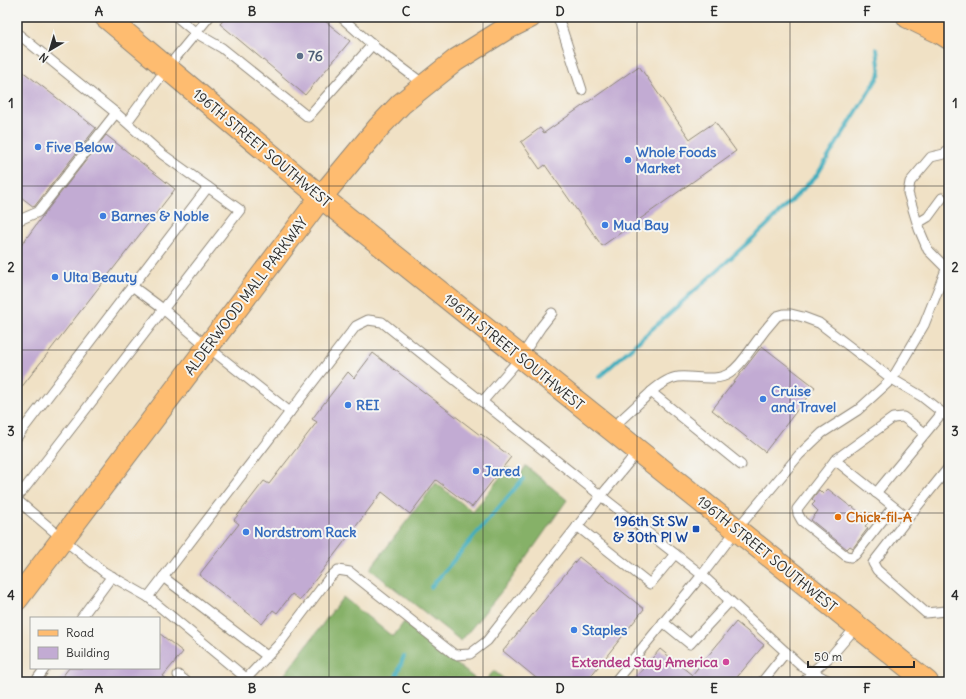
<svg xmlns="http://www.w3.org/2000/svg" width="966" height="699" font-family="Delius,sans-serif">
  <rect width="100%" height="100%" fill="#f6f6f2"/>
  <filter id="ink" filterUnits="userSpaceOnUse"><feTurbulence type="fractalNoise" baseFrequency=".025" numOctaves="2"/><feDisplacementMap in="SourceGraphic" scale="8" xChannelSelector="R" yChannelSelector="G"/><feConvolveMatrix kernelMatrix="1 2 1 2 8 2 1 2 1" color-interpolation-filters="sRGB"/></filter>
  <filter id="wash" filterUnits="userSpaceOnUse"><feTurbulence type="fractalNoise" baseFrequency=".012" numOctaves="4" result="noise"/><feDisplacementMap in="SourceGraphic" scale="16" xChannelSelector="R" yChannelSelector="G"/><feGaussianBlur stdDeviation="0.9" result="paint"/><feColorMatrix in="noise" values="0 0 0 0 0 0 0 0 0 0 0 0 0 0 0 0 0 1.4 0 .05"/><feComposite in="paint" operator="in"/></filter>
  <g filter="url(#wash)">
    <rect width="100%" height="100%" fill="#f0e1c5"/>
    <g fill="#86b168" stroke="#586e4a">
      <polygon points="526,466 567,500 510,581 461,641 370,569 436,483 473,512 508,467 519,476"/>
      <polygon points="343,597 393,637 404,622 479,682 279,682"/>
      <polygon points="494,671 508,682 484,682"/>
    </g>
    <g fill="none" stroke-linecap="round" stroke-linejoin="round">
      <g stroke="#3fadbd" stroke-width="4">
        <polyline points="599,377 764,228 817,175 880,74 877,49"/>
        <polyline points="431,587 523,479"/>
        <polyline points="394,682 404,656"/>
      </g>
    </g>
    <g id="blocks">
      <g fill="#c2abd3">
        <polygon points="226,17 320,17 350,41 305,95 220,24"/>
        <polygon points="639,66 690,139 715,122 736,151 602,246 545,165 540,169 521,142 540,128 544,133"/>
        <polygon points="17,67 96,128 34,207 17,194"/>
        <polygon points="106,135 175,189 17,393 17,251 44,214"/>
        <polygon points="762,346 815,387 765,452 712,410"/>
        <polygon points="373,353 480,435 481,434 511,457 472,507 436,480 410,514 382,492 300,600 292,594 277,613 273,610 262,624 199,575 239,524 234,520 264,481 269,484 317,422 312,419 348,372 354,378"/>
        <polygon points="828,489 851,507 852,506 860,513 859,514 869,522 865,526 868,528 853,548 850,546 847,549 811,520 818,511 812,505 815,502 812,499 819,490 823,494"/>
        <polygon points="579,557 644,609 586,682 541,682 503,651"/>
        <polygon points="736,622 764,645 733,682 632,682 660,649 692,675"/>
        <polygon points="159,633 183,652 163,676 171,682 58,682 69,668 159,668"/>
      </g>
    </g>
  </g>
  <g filter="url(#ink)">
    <use href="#blocks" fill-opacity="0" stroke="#8e8678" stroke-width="1"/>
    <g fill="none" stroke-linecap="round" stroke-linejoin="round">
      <defs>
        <g id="service">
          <polyline points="177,17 196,33 222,48 308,117 373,44"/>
          <polyline points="341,17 377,49 425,85"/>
          <polyline points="558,17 582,90"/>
          <polyline points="17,33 116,113 162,154 240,210 25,488 17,497"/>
          <polyline points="127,122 167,68 209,17"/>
          <polyline points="949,150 944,154 931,157 910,182 908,193 919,229 928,250 946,268 949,270"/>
          <polyline points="17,221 38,212 116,113"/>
          <polyline points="918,223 928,217 942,198"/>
          <polyline points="132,286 163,309 208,347 290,412"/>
          <polyline points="651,392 741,465"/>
          <polyline points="482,402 521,357 541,327 552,313"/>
          <path d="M 611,429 L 651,392 C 659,385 668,378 678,377 C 693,375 716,383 730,373 C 740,366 747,355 754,345 C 761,335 769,325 777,316 L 784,314 L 791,314 L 803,317 L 819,323 L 892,379 L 921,396 L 949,418"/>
          <polyline points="17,437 208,187"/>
          <polyline points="835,460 908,518 949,467"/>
          <polyline points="876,493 942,413"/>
          <polyline points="17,500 63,539 104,572 148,597 246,678"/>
          <polyline points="893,507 855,555 851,557 846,556 802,521 798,514 797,509 835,460 893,418 903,417 925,433"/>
          <polyline points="908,518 873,563 877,570 926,613 946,611 949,613"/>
          <polyline points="577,526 650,584 675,554"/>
          <polyline points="163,577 267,656"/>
          <polyline points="148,597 356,326 368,320 382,322 601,496 702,575 801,666 831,682"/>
          <polyline points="81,618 112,576"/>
          <polyline points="663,622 690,644 730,601"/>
          <polyline points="178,675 187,682"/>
          <polyline points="35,682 45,668"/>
          <polyline points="243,682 279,644 329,578 338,570 350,572 455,655 470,654 487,641 601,496 638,451"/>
          <polyline points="621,682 617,679 702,575 737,529 799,455 822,433 858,410 892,379 924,325 949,262"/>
          <polyline points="762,682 786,652"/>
          <polyline points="804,682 812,672 832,655 857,626"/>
        </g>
        <g id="primary">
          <polyline points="106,17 321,197 927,682"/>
          <polyline points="908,17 941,33 949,38"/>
          <polyline points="17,599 321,197 379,127 401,104 456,60 504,30 530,17"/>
        </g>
      </defs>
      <use href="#service" stroke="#8e8678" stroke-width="11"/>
      <use href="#primary" stroke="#8e8678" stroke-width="24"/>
      <use href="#service" stroke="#fff" stroke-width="9"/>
      <use href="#primary" stroke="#febc70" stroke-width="22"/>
    </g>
  </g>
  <path fill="none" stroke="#2b2b2b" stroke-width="1" stroke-opacity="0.55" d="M 176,17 L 176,682M 329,17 L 329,682M 483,17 L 483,682M 637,17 L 637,682M 790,17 L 790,682M 17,186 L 949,186M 17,350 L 949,350M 17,513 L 949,513"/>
  <circle fill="#5c6f8a" stroke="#f6f6f2" stroke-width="1.5" cx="300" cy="56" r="4"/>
  <g fill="#3f7fe0" stroke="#f6f6f2" stroke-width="1.5">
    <circle cx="38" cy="147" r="4"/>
    <circle cx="628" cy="160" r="4"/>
    <circle cx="103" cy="216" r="4"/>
    <circle cx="605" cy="225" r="4"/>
    <circle cx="55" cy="277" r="4"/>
    <circle cx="763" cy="399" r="4"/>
    <circle cx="348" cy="405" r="4"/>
    <circle cx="476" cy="471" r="4"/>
    <circle cx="246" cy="532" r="4"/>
    <circle cx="574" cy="630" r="4"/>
  </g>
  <circle fill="#e8710a" stroke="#f6f6f2" stroke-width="1.5" cx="838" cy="517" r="4"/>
  <rect fill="#1a4fb4" stroke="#f6f6f2" stroke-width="1.5" x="692" y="525" width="8" height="8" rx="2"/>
  <circle fill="#d1479c" stroke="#f6f6f2" stroke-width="1.5" cx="726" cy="662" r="4"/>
  <g text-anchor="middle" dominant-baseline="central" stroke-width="4" stroke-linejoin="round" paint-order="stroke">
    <g font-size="14" font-weight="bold" fill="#4e5e75" stroke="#f6f6f2" text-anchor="start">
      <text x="308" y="56">76</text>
    </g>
    <g font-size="14" font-weight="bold" fill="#366cbe" stroke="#f6f6f2" text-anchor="start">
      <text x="46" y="147">Five Below</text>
      <text x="636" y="152">Whole Foods<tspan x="636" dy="16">Market</tspan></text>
      <text x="111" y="216">Barnes &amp; Noble</text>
      <text x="613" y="225">Mud Bay</text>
      <text x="63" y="277">Ulta Beauty</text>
      <text x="771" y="391">Cruise<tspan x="771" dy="16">and Travel</tspan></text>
      <text x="356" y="405">REI</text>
      <text x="484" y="471">Jared</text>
      <text x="254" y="532">Nordstrom Rack</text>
      <text x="582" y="630">Staples</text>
    </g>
    <g font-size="14" fill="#2b2b2b" stroke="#f6f6f2">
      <text transform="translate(262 148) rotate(40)">196TH STREET SOUTHWEST</text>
      <text transform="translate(246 296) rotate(-53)">ALDERWOOD MALL PARKWAY</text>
      <text transform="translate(514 352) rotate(39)">196TH STREET SOUTHWEST</text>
      <text transform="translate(767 554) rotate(39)">196TH STREET SOUTHWEST</text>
    </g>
    <g font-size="14" font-weight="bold" fill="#c56008" stroke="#f6f6f2" text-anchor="start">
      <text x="846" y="517">Chick-fil-A</text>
    </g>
    <g font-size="14" font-weight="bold" fill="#164399" stroke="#f6f6f2" text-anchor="end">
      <text x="688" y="521">196th St SW<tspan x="688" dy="16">&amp; 30th Pl W</tspan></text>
    </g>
    <g font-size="14" font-weight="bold" fill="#b23c85" stroke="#f6f6f2" text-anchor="end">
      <text x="718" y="662">Extended Stay America</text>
    </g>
  </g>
  <rect width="966" height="699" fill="none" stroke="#f6f6f2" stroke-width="44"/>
  <rect x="30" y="617" width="130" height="52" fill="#f6f6f2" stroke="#a5a5a2"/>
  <rect x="38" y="630" width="20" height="6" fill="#febc70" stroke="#a5a5a2"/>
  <text x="66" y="637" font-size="12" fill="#2b2b2b">Road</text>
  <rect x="38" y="647" width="20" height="12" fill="#c2abd3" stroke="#a5a5a2"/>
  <text x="66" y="657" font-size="12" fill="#2b2b2b">Building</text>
  <g transform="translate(50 50) rotate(218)" stroke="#f6f6f2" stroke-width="3" paint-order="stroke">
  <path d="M0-3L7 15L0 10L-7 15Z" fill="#2b2b2b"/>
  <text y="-6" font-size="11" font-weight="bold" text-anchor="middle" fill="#2b2b2b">N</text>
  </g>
  <path d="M808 661v6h106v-6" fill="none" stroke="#2b2b2b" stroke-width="2"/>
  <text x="814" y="661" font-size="12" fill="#2b2b2b" stroke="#f6f6f2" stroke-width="3" paint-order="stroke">50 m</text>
  <rect x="22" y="22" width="922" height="655" fill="none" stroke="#2b2b2b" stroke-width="1.5"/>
  <g font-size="13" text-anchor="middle" font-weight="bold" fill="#2b2b2b">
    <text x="99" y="16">A</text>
    <text x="252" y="16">B</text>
    <text x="406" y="16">C</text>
    <text x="560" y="16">D</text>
    <text x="714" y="16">E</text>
    <text x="867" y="16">F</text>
    <text x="11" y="108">1</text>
    <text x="955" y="108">1</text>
    <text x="11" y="272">2</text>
    <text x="955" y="272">2</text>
    <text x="11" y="436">3</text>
    <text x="955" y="436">3</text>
    <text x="11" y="600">4</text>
    <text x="955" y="600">4</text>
    <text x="99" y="693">A</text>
    <text x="252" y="693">B</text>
    <text x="406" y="693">C</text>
    <text x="560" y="693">D</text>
    <text x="714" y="693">E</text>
    <text x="867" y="693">F</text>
  </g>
</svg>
